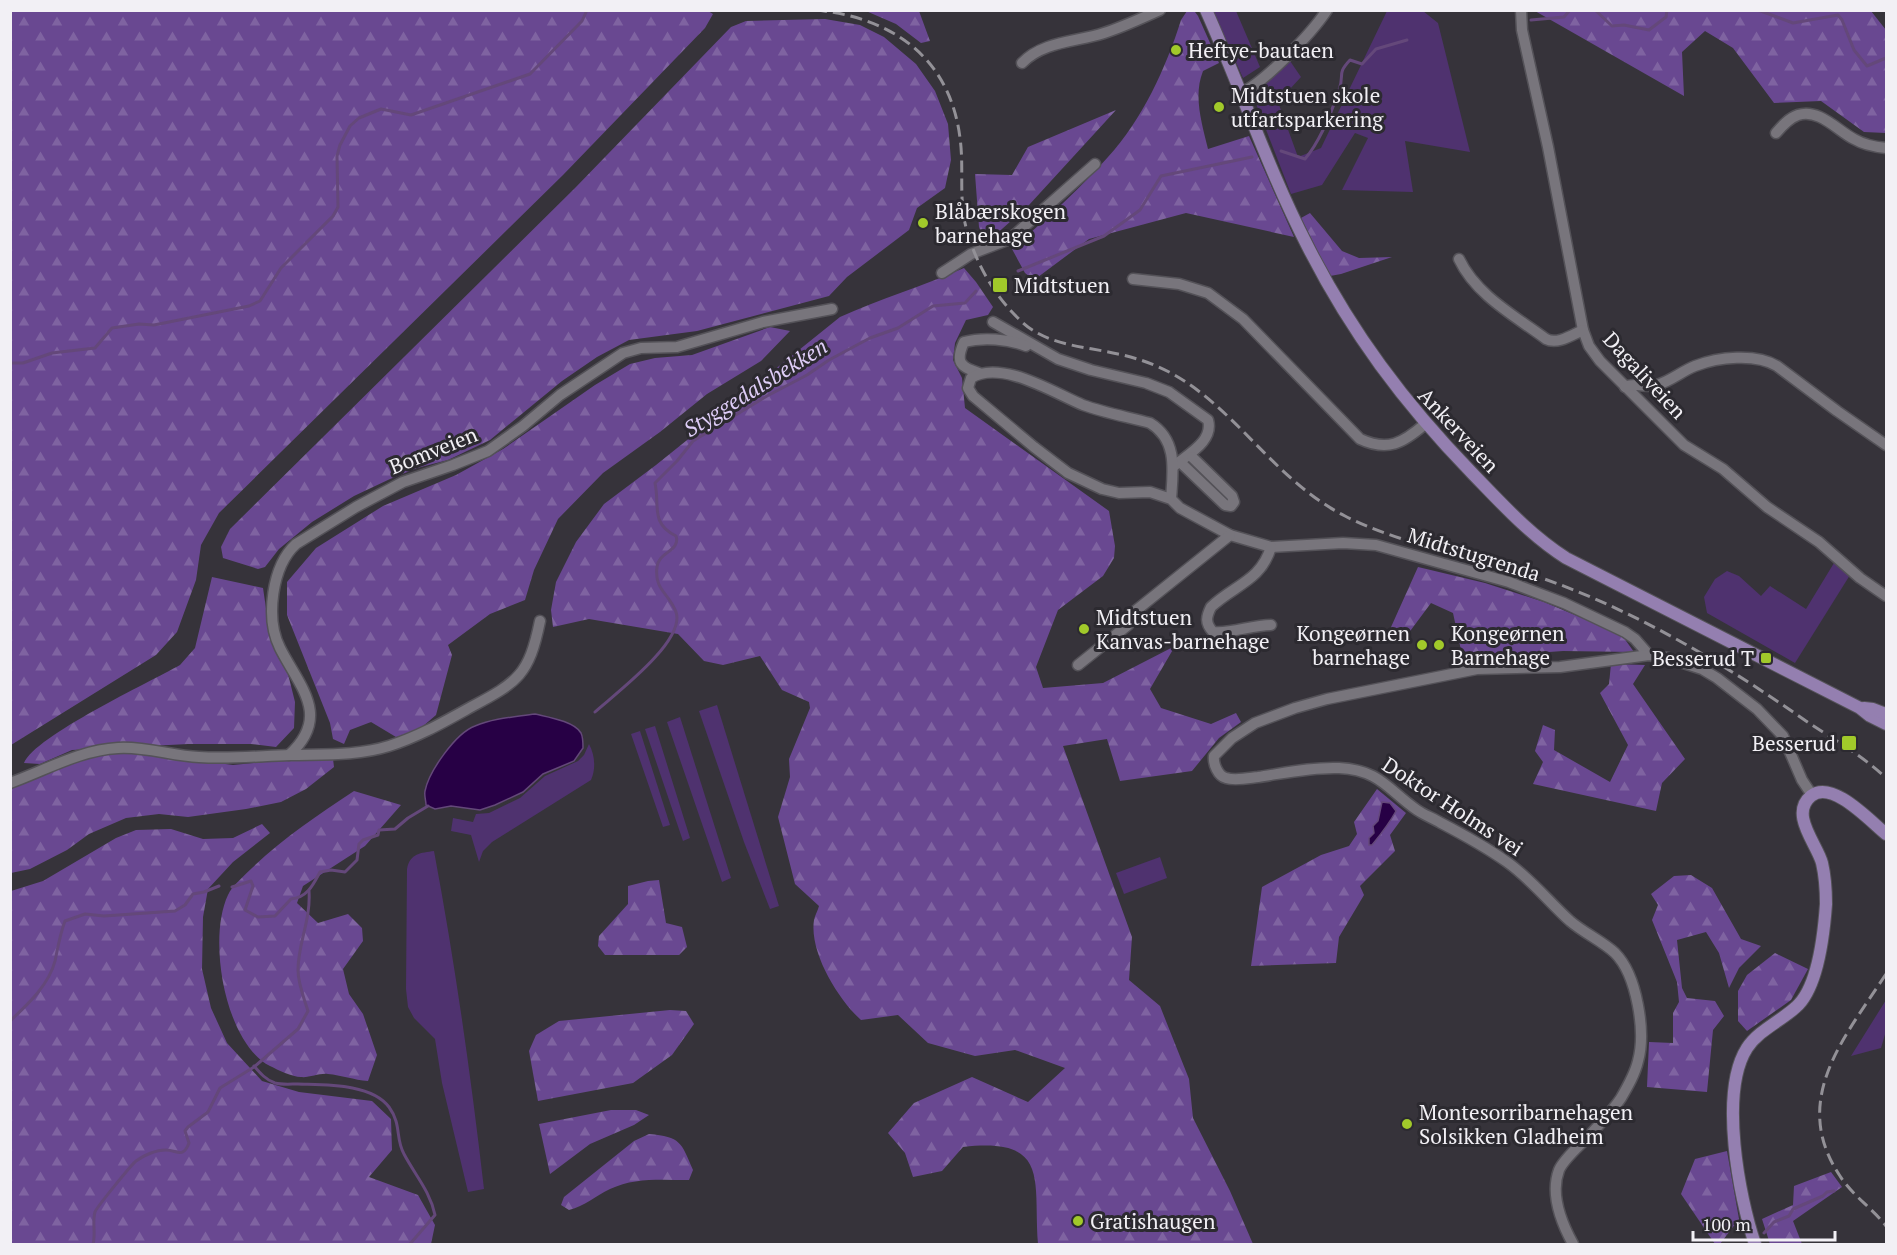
<svg xmlns="http://www.w3.org/2000/svg" width="1897" height="1255" font-family="'PT Serif',serif">
  <defs>
    <pattern id="forest-firs" width="22" height="20" patternUnits="userSpaceOnUse" patternTransform="scale(1.5)"><rect width="22" height="20" fill="#694891"/><path d="M5 1l3.5 6h-7zM16 11l3.5 6h-7z" fill="#7f63a1"/></pattern>
  </defs>
  <rect width="100%" height="100%" fill="#36333a"/>
  <g fill="#4f326f">
    <polygon points="1213,11 1236,11 1260,67 1243,78"/>
    <polygon points="1387,11 1423,11 1438,23 1470,152 1405,141 1413,192 1342,190 1368,138 1355,133 1322,185 1291,194 1253,96 1290,61 1301,77 1278,102 1298,157 1321,148"/>
    <polygon points="1834,563 1850,575 1795,663 1707,613 1704,597 1715,579 1727,571 1739,576 1761,596 1770,586 1806,609"/>
    <polygon points="717,705 779,906 770,909 744,842 699,711"/>
    <polygon points="680,717 731,878 722,882 667,722"/>
    <polygon points="655,726 690,838 683,841 645,729"/>
    <polygon points="640,731 670,825 663,827 631,734"/>
    <path d="M 589,744 C 595,755 596,769 591,780 L 492,842 L 483,851 L 479,862 L 471,835 L 451,831 L 453,818 L 473,822 L 476,814 L 489,813 L 520,798 L 545,776 L 578,761 L 584,755 Z"/>
    <path d="M 434,851 C 455,963 471,1076 484,1189 L 468,1192 L 442,1083 L 435,1039 L 414,1018 L 408,1007 L 406,989 L 407,869 C 410,853 421,853 434,851 Z"/>
    <polygon points="1160,857 1167,878 1124,894 1116,873"/>
    <polygon points="1886,1000 1886,1031 1881,1048 1851,1056"/>
  </g>
  <g fill="url(#forest-firs)">
    <polygon points="708,11 713,14 705,28 563,175 219,513 201,545 196,580 177,632 156,655 11,745 11,11"/>
    <polygon points="866,11 919,11 930,41 921,43 896,24"/>
    <path d="M 1187,11 L 1195,12 L 1198,16 L 1219,63 L 1203,71 C 1193,96 1202,124 1208,149 L 1249,136 L 1294,237 L 1186,213 L 1089,239 L 1034,280 L 1025,273 L 1012,249 C 1045,220 1079,190 1108,157 C 1142,120 1166,68 1181,20 Z"/>
    <polygon points="1535,11 1871,11 1886,30 1886,133 1864,132 1821,101 1774,103 1733,48 1705,31 1682,52 1684,96"/>
    <polygon points="825,19 860,25 884,37 916,64 935,91 948,124 951,160 945,188 917,208 909,230 847,277 829,296 697,331 629,340 597,357 562,381 490,440 448,460 417,468 390,479 354,496 312,522 279,549 265,567 258,569 223,558 221,547 230,529 575,188 731,27 746,21"/>
    <polygon points="1116,110 1029,205 993,237 984,240 979,227 975,174 1012,175 1028,147"/>
    <polygon points="1310,213 1342,251 1359,258 1392,257 1341,274 1330,276 1301,218"/>
    <path d="M 964,268 L 976,282 L 993,307 L 988,315 L 966,320 L 955,343 L 953,360 L 962,378 L 965,408 L 1109,511 L 1115,546 L 1114,558 L 1103,576 L 1058,610 L 1036,667 L 1043,688 L 1103,683 L 1175,646 L 1150,689 L 1161,708 L 1211,724 L 1236,713 L 1241,722 L 1219,738 L 1192,771 L 1120,781 L 1107,739 L 1063,746 L 1132,937 L 1129,980 L 1160,1006 L 1189,1079 L 1193,1118 L 1230,1191 L 1253,1244 L 1038,1244 C 1033,1181 1051,1137 963,1147 L 942,1171 L 913,1177 L 905,1153 L 888,1133 L 914,1103 L 972,1077 L 1028,1102 L 1065,1068 L 1015,1050 L 975,1056 L 928,1043 L 898,1015 L 861,1020 C 838,999 809,952 814,920 C 815,915 818,910 819,906 L 795,884 L 778,817 L 790,777 L 789,759 L 810,708 L 809,702 L 782,690 L 760,656 L 723,665 L 704,661 L 678,634 L 589,619 L 553,627 L 551,610 L 556,582 L 576,542 L 604,504 L 656,465 L 840,317 C 880,299 923,286 964,268 Z"/>
    <polygon points="770,327 790,331 761,361 707,394 660,432 603,473 558,519 534,570 525,600 490,614 448,645 452,655 436,715 415,733 396,737 371,722 350,730 344,744 333,739 330,723 287,615 287,582 316,548 383,506 456,475 503,449 595,385 630,364 655,358 692,355"/>
    <polygon points="1418,567 1485,583 1544,602 1594,623 1624,638 1634,652 1563,651 1480,657 1461,650 1453,613 1431,603 1402,642 1387,636"/>
    <path d="M 212,577 L 263,588 L 268,622 L 288,674 L 295,702 L 294,728 L 276,747 L 251,744 L 188,744 L 72,750 L 40,764 L 24,763 C 35,736 150,682 180,665 L 195,648 Z"/>
    <polygon points="1611,664 1645,665 1633,684 1685,759 1662,783 1656,811 1533,784 1543,762 1535,751 1543,725 1555,730 1554,750 1610,782 1628,745 1600,693 1609,684"/>
    <polygon points="111,754 148,754 233,765 294,759 333,759 334,767 306,789 281,802 246,809 188,817 159,814 126,818 89,834 67,850 30,869 11,873 11,788 84,759"/>
    <polygon points="1377,789 1406,813 1390,835 1395,851 1360,886 1364,895 1339,937 1336,963 1251,966 1262,887 1321,855 1349,846 1357,834 1354,822"/>
    <path d="M 354,791 L 401,805 L 365,846 L 303,886 L 297,903 L 318,923 L 348,914 L 362,928 L 363,941 L 343,969 L 349,994 L 363,1014 L 377,1055 L 368,1081 C 354,1080 341,1075 328,1074 C 319,1073 309,1078 301,1077 C 292,1077 278,1070 270,1066 C 225,1043 207,939 228,895 C 232,886 244,876 252,868 C 283,838 318,815 354,791 Z"/>
    <polygon points="262,824 270,833 233,862 208,889 203,917 202,969 211,1008 227,1043 262,1081 299,1092 372,1101 391,1119 392,1150 369,1177 418,1195 435,1225 431,1244 11,1244 11,891 43,881 116,838 136,830 171,829 203,839 233,838"/>
    <polygon points="1691,875 1712,888 1741,939 1761,946 1739,968 1729,988 1719,953 1706,932 1677,940 1682,988 1687,998 1715,1001 1724,1016 1713,1030 1707,1092 1647,1087 1649,1042 1673,1043 1673,1013 1679,1002 1677,982 1652,920 1658,905 1651,894 1674,876"/>
    <polygon points="659,880 666,923 682,927 687,947 679,955 605,955 598,946 599,936 628,904 628,886 648,881"/>
    <polygon points="1775,953 1808,969 1791,1000 1747,1031 1738,1021 1738,991 1747,975"/>
    <polygon points="670,1010 686,1011 694,1024 672,1055 633,1083 538,1101 529,1051 536,1035 559,1021"/>
    <polygon points="611,1110 636,1110 649,1115 634,1125 590,1144 550,1174 539,1124"/>
    <path d="M 649,1134 C 681,1137 681,1142 693,1170 L 689,1180 C 662,1180 635,1177 610,1189 C 595,1196 585,1206 569,1210 L 561,1205 L 564,1197 L 634,1141 Z"/>
    <polygon points="1727,1151 1739,1219 1720,1244 1715,1244 1681,1194 1695,1159"/>
    <polygon points="1831,1172 1842,1187 1793,1221 1802,1244 1770,1244 1762,1219 1793,1205 1794,1186"/>
  </g>
  <g fill="#270045" stroke="#64487a" stroke-width="1.5">
    <path d="M 535,714 C 547,717 574,721 581,733 C 583,737 583,744 583,748 L 574,761 L 543,774 L 523,792 L 495,805 L 480,810 L 451,806 L 435,809 L 426,805 C 426,800 424,796 425,791 C 429,771 456,733 475,726 C 494,718 515,717 535,714 Z"/>
    <path d="M 1382,802 L 1390,803 L 1396,811 C 1390,822 1381,834 1372,845 L 1369,845 L 1369,838 L 1374,833 L 1373,826 L 1378,821 Z"/>
  </g>
  <g fill="none" stroke-linecap="round" stroke-linejoin="round">
    <g stroke="#64487a" stroke-width="3">
      <polyline points="1595,10 1612,26 1624,25 1649,30 1666,17 1667,10"/>
      <polyline points="1758,10 1793,23 1838,15 1842,20 1854,50 1867,66 1886,58"/>
      <polyline points="1531,20 1564,17 1570,10"/>
      <path d="M 1281,151 L 1305,159 C 1321,140 1331,114 1339,90 C 1345,74 1336,75 1350,60 L 1362,64 L 1376,49 L 1407,40"/>
      <polyline points="1018,271 1104,236 1140,210 1161,176 1252,157"/>
      <polyline points="10,363 23,363 52,353 95,348 112,328 139,324 154,325 249,306 260,301 281,268 333,216 338,207 337,156 340,145 350,126 359,118 381,109 411,115 530,74 582,21 587,10"/>
      <path d="M 595,712 C 615,694 686,641 676,612 C 669,593 654,590 657,567 C 658,552 681,551 676,536 C 650,523 660,506 655,483 L 677,461 L 693,441 L 767,396 L 807,375 L 829,360 L 870,338 L 898,328 L 933,306 L 965,303 L 976,291"/>
      <path d="M 232,887 L 251,881 L 253,886 L 245,910 L 258,917 L 275,916 L 291,899 C 307,898 313,885 320,872 L 331,870 L 345,872 L 357,860 L 359,844 L 363,840 L 378,835 L 379,830 L 395,829 L 408,818 L 428,806"/>
      <path d="M 10,1021 C 27,1005 49,985 55,961 C 58,947 60,934 65,921 L 85,914 L 104,916 L 175,911 L 185,905 L 193,894 L 204,892 L 219,886"/>
      <path d="M 254,1066 C 260,1073 266,1080 275,1083 C 282,1085 291,1084 298,1084 C 324,1085 371,1083 389,1107 C 402,1125 395,1138 404,1154 C 415,1175 430,1191 435,1215 L 410,1244"/>
      <polyline points="1764,1233 1774,1222 1789,1216 1793,1209 1823,1196 1827,1192 1834,1191"/>
      <path d="M 93,1244 C 96,1234 92,1222 95,1212 C 96,1208 132,1164 136,1161 C 144,1155 156,1150 166,1150 C 177,1150 183,1159 189,1143 L 185,1131 L 188,1127 L 208,1112 L 220,1088 L 254,1067 L 298,1029 L 308,1011 C 304,998 298,984 298,970 C 298,943 311,920 309,891"/>
    </g>
    <defs>
      <g id="minor">
        <polyline points="1521,10 1522,30 1548,147 1583,330 1589,346 1600,361 1684,445 1723,469 1767,507 1819,542 1860,578 1886,596"/>
        <path d="M 1022,63 C 1043,41 1077,42 1104,33 C 1123,27 1142,18 1160,10"/>
        <path d="M 1241,93 C 1265,82 1312,33 1327,10"/>
        <path d="M 1776,133 C 1782,126 1789,118 1798,115 C 1819,108 1838,131 1854,139 C 1864,145 1876,147 1886,148"/>
        <path d="M 1459,259 C 1476,295 1515,316 1546,339 C 1557,345 1572,335 1583,330"/>
        <polyline points="942,273 971,254 1010,239 1095,164"/>
        <path d="M 1133,279 L 1179,284 L 1208,293 L 1243,319 L 1360,439 C 1388,452 1403,443 1425,424"/>
        <path d="M 993,322 L 1058,359 L 1091,370 L 1146,383 L 1169,392 L 1208,420 C 1214,441 1188,454 1174,466"/>
        <path d="M 979,373 C 960,367 955,362 964,342 C 983,337 1008,339 1026,346"/>
        <path d="M 1625,387 C 1636,382 1647,388 1657,385 C 1671,381 1682,371 1695,366 C 1718,357 1756,353 1777,366 L 1837,411 L 1886,445"/>
        <polyline points="1180,462 1225,505 1231,506 1234,502 1232,496 1192,457"/>
        <path d="M 1171,499 C 1173,471 1178,440 1150,423 C 1128,417 1105,413 1083,405 C 1054,393 1001,359 971,378 L 968,388 L 973,396 L 1034,447 L 1068,473 L 1102,489 L 1119,493 L 1150,492 L 1171,499 L 1180,508 L 1230,535 L 1271,547 L 1343,543 L 1376,545 L 1509,582 L 1564,603 L 1625,632 L 1635,639 L 1649,655"/>
        <path d="M 1271,547 C 1261,581 1234,585 1211,607 C 1206,617 1205,623 1213,632 C 1232,634 1251,625 1271,625"/>
        <polyline points="1078,665 1128,625 1134,612 1230,535"/>
        <path d="M 289,755 C 332,716 299,686 280,648 C 265,618 272,566 296,544 L 356,507 L 403,482 L 453,465 L 488,451 L 523,426 L 560,395 L 623,353 L 641,348 L 677,347 L 763,322 L 832,309"/>
        <path d="M 10,783 C 46,770 80,750 118,748 C 145,746 172,756 199,757 C 230,759 259,756 290,755 C 323,754 357,756 389,746 C 418,737 444,722 471,707 C 518,682 529,675 540,621"/>
        <path d="M 1573,1244 C 1562,1224 1550,1194 1559,1170 C 1564,1159 1577,1148 1586,1139 C 1598,1126 1611,1113 1621,1098 C 1628,1086 1635,1074 1638,1061 C 1646,1032 1637,975 1615,953 C 1602,941 1584,933 1570,921 C 1549,902 1531,879 1507,862 C 1486,847 1464,835 1441,823 C 1433,818 1424,815 1417,810 C 1387,789 1380,770 1339,768 C 1312,767 1285,773 1258,777 C 1249,778 1235,781 1226,778 C 1218,776 1213,764 1214,756 L 1232,738 L 1255,723 L 1295,708 L 1327,699 L 1477,669 L 1560,667 L 1649,655 L 1668,658 L 1702,669 L 1717,678 L 1757,709 L 1783,736 L 1802,780 L 1812,795"/>
      </g>
      <g id="major">
        <path d="M 1206,10 C 1241,88 1268,169 1307,245 C 1351,332 1404,403 1472,473 C 1502,504 1530,535 1566,558 L 1860,708 L 1870,716 L 1886,724"/>
        <polyline points="1864,708 1873,709 1886,714"/>
        <path d="M 1755,1244 C 1739,1197 1719,1092 1747,1048 C 1759,1030 1781,1021 1796,1007 C 1818,988 1824,932 1826,904 C 1826,890 1825,876 1822,863 C 1817,844 1789,814 1811,796 C 1832,779 1870,821 1886,834"/>
      </g>
    </defs>
    <use href="#minor" stroke="#545258" stroke-width="13"/>
    <use href="#major" stroke="#545258" stroke-width="14"/>
    <use href="#minor" stroke="#78757c" stroke-width="10"/>
    <use href="#major" stroke="#947fb0" stroke-width="12"/>
    <g stroke="#939197" stroke-width="3" stroke-dasharray="12 6" stroke-linecap="butt">
      <path d="M 815,10 C 891,17 950,57 960,138 C 964,166 959,195 965,223 C 973,258 993,295 1020,320 C 1046,346 1084,346 1118,354 C 1137,358 1154,364 1171,373 C 1237,409 1274,480 1345,516 C 1403,546 1471,554 1533,575 C 1631,608 1722,662 1806,721 C 1833,739 1863,756 1886,778"/>
      <path d="M 1886,974 C 1845,1037 1789,1100 1840,1176 C 1852,1195 1872,1208 1886,1226"/>
    </g>
  </g>
  <g fill="#a1c92a" stroke="#2c2a30" stroke-width="2">
    <circle cx="1176" cy="50" r="6"/>
    <circle cx="1219" cy="107" r="6"/>
    <circle cx="923" cy="223" r="6"/>
    <rect x="992" y="277" width="16" height="16" rx="3"/>
    <circle cx="1084" cy="629" r="6"/>
    <circle cx="1422" cy="645" r="6"/>
    <circle cx="1439" cy="645" r="6"/>
    <rect x="1760" y="652" width="12" height="12" rx="3"/>
    <rect x="1841" y="735" width="16" height="16" rx="3"/>
    <circle cx="1407" cy="1124" r="6"/>
    <circle cx="1078" cy="1221" r="6"/>
  </g>
  <g text-anchor="middle" dominant-baseline="central" stroke-width="6" stroke-linejoin="round" paint-order="stroke">
    <g font-size="21" fill="#f2f0f5" stroke="#2c2a30" text-anchor="start">
      <text x="1188" y="50">Heftye-bautaen</text>
      <text x="1231" y="95">Midtstuen skole<tspan x="1231" dy="24">utfartsparkering</tspan></text>
      <text x="935" y="211">Blåbærskogen<tspan x="935" dy="24">barnehage</tspan></text>
      <text x="1014" y="285">Midtstuen</text>
      <text x="1096" y="617">Midtstuen<tspan x="1096" dy="24">Kanvas-barnehage</tspan></text>
      <text x="1410" y="633" text-anchor="end">Kongeørnen<tspan x="1410" dy="24">barnehage</tspan></text>
      <text x="1451" y="633">Kongeørnen<tspan x="1451" dy="24">Barnehage</tspan></text>
      <text x="1754" y="658" text-anchor="end">Besserud T</text>
      <text x="1836" y="743" text-anchor="end">Besserud</text>
      <text x="1419" y="1112">Montesorribarnehagen<tspan x="1419" dy="24">Solsikken Gladheim</tspan></text>
      <text x="1090" y="1221">Gratishaugen</text>
    </g>
    <g font-size="21" fill="#f2f0f5" stroke="#2c2a30">
      <text transform="translate(1645 375) rotate(47)">Dagaliveien</text>
      <text transform="translate(1459 430) rotate(47)">Ankerveien</text>
      <text transform="translate(433 450) rotate(-22)">Bomveien</text>
      <text transform="translate(1474 554) rotate(17)">Midtstugrenda</text>
      <text transform="translate(1453 806) rotate(33)">Doktor Holms vei</text>
    </g>
    <g font-size="22" font-style="italic" fill="#decdf7" stroke="#2c2a30">
      <text transform="translate(755 387) rotate(-32)">Styggedalsbekken</text>
    </g>
  </g>
  <rect width="1897" height="1255" fill="none" stroke="#f2f0f5" stroke-width="24"/>
  <path d="M1693 1231v9h142v-9" fill="none" stroke="#f2f0f5" stroke-width="3"/>
  <text x="1702" y="1231" font-size="18" fill="#f2f0f5" stroke="#2c2a30" stroke-width="4.5" paint-order="stroke">100 m</text>
</svg>
